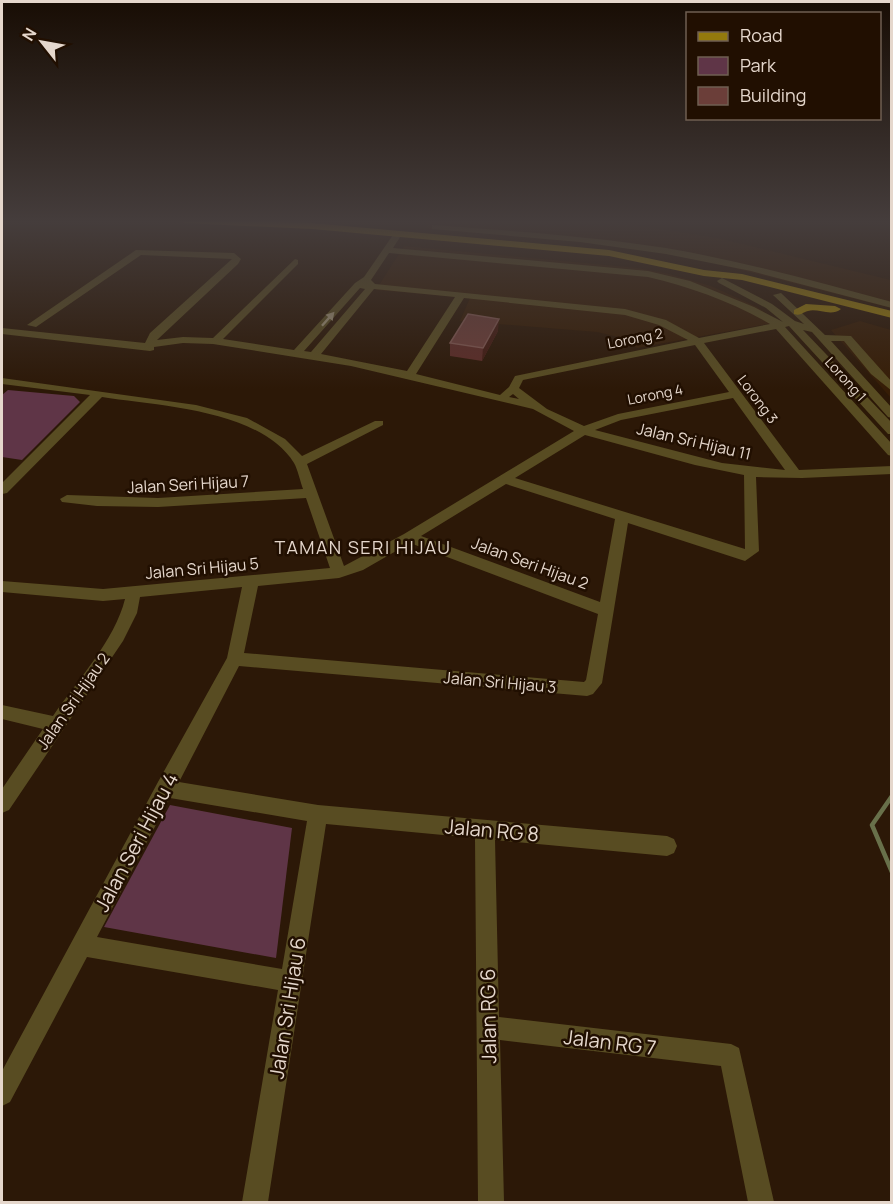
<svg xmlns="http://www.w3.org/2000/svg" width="893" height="1204" font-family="Manrope,sans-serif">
  <rect width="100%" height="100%" fill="#2c1807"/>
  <g fill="#361d06">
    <polygon points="429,220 587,220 621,223 717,238 891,280 891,308 702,260 613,245 425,228"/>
    <polygon points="404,246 638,268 669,274 711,286 757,307 779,322 637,348 627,339 597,332 460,321 470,298 376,290"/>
    <polygon points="860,321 891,330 891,398 831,330"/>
  </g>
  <g fill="#5f3547">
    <polygon points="8,390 74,396 80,402 22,460 2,457 2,395"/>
    <polygon points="170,805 292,828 276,958 104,927"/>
  </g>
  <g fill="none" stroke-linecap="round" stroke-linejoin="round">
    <polyline stroke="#68704a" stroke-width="4.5" points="892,796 872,825 892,872"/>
    <g fill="#584c22" fill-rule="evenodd">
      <path d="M 435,225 C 512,231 589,236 666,248 C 742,261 817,282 892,302 L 892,308 L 751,271 L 666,254 L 580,242 L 432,229 L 432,225 Z"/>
      <path d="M 395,232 L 402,234 L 393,248 L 648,271 L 690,281 L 754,307 L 783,322 L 766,308 L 719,283 L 717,281 L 722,278 L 772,304 L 795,321 L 804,324 L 773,295 L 781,293 L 825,335 L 851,336 L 892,382 L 892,391 L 871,374 L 844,341 L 831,341 L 892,408 L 892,418 L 888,417 L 812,332 L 803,330 L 892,423 L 892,434 L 888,434 L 789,326 L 785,327 L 892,444 L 892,456 L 888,455 L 776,329 L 704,343 L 799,470 L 892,466 L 892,474 L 802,478 L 756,477 L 759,551 L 745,561 L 628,523 L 602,683 L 593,694 L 587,696 L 239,666 L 179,782 L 318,805 L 667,836 L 674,839 L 677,846 L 674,853 L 667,856 L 495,840 L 499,1017 L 731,1044 L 739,1048 L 774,1202 L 748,1202 L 721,1066 L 500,1040 L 504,1202 L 478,1202 L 475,838 L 326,824 L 268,1202 L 242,1202 L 278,990 L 87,957 L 10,1102 L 2,1106 L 2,1071 L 158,782 L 227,658 L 242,587 L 140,597 L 137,613 L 123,641 L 9,810 L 2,813 L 2,789 L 43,729 L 2,719 L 2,705 L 53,716 C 77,681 115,640 125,599 L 103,601 L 2,592 L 2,581 L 103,589 L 330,568 L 306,498 L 158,507 L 97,506 L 62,502 L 60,499 L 67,495 L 158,498 L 303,489 C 300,481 298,470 294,463 C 260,409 158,406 102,397 L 7,493 L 2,494 L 2,483 L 90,395 L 2,384 L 2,378 L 196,405 L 247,418 L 285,439 L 302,456 L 375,421 L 383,421 L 383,425 L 307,464 L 344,566 L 404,534 L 574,431 L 533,409 L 351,366 L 213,344 L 183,343 L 154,347 L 154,350 L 150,351 L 2,334 L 2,328 L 145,343 L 150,333 L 232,259 L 141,255 L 36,327 L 27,325 L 136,250 L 234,253 L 241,259 L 238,264 L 157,340 L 183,337 L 213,338 L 295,259 L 298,260 L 298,264 L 223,339 L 294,350 L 355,283 L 364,277 ZM 389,253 L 648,277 C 691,287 732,302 770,324 L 699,338 L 666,320 L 625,309 L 375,284 L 371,280 ZM 360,288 L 365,289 L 311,352 L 304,351 ZM 374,289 L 455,297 L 407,371 L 321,354 ZM 464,298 L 625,315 L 659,325 L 688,340 L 515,376 L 509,387 L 500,395 L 416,374 ZM 695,345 L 729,392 L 618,414 L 584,426 L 547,409 L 519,388 L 523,380 ZM 513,394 L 519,399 L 509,397 ZM 733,398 L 785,470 L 722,463 L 595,430 L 621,420 ZM 585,435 L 695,465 L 744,475 L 745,549 L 515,478 ZM 506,484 L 615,519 L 600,602 L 421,536 ZM 410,543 L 598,614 L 586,680 L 584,682 L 244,653 L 258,586 L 339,578 L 363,570 ZM 170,798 L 307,821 L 282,969 L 97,937 Z"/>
    </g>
    <g fill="#93790d" fill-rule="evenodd">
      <polygon points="179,220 312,223 609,250 704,270 742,274 892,311 892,318 742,280 704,276 609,256 312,229 184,223"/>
      <path d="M 806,304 L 835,306 L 841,309 C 831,317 818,308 808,311 C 801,313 801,316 794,314 L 794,310 Z"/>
    </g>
  </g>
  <polygon fill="#5c2c27" points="498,331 482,361 450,356 450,343"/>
  <polygon fill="#431c13" points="499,319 498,331 482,361 483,348"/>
  <polygon fill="#6b3e39" stroke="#7e5650" stroke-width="1.5" points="468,314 499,319 483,348 450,343"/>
  <defs><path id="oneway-solid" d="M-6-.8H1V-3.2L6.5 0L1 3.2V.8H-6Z" transform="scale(1.5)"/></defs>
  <use fill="#9e9277" href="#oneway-solid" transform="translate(328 319) rotate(-48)"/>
  <linearGradient id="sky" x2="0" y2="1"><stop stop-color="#180d04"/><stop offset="0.57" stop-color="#453d3c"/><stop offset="1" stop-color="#453d3c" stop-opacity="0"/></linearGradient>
  <rect width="893" height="389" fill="url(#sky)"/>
  <g text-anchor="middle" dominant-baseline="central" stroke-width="5" stroke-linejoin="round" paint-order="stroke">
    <g font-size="14" fill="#e5d7cc" stroke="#210f01">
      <text transform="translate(635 338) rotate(-11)">Lorong 2</text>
      <text transform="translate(846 379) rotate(48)">Lorong 1</text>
      <text transform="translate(655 394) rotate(-11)">Lorong 4</text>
      <text transform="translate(758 399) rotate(53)">Lorong 3</text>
    </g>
    <g font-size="16" fill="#e5d7cc" stroke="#210f01">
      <text transform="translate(694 441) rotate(13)">Jalan Sri Hijau 11</text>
      <text transform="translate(188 484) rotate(-3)">Jalan Seri Hijau 7</text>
      <text transform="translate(530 563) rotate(20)">Jalan Seri Hijau 2</text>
      <text transform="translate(202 568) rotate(-5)">Jalan Sri Hijau 5</text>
      <text transform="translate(500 682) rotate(5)">Jalan Sri Hijau 3</text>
      <text transform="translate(73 701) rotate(-55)">Jalan Sri Hijau 2</text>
    </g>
    <g font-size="18" letter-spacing="1.5" fill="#e5d7cc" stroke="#210f01">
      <text x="363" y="547">TAMAN SERI HIJAU</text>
    </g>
    <g font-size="20" fill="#e5d7cc" stroke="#210f01">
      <text transform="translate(492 830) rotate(5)">Jalan RG 8</text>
      <text transform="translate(136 842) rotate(-62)">Jalan Seri Hijau 4</text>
      <text transform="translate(287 1008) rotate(-81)">Jalan Sri Hijau 6</text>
      <text transform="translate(488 1016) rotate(-91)">Jalan RG 6</text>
      <text transform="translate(610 1042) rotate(7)">Jalan RG 7</text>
    </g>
  </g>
  <rect width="893" height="1204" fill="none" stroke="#e5d7cc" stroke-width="6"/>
  <rect x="686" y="12" width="195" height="108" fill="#210f01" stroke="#6f5f52" stroke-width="1.5"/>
  <rect x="698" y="32" width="30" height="9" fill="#93790d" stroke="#6f5f52" stroke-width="1.5"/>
  <text x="740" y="42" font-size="18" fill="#e5d7cc">Road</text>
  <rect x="698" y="57" width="30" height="18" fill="#5f3547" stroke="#6f5f52" stroke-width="1.5"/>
  <text x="740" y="72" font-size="18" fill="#e5d7cc">Park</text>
  <rect x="698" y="87" width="30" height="18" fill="#6b3e39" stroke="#6f5f52" stroke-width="1.5"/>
  <text x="740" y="102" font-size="18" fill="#e5d7cc">Building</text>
  <g transform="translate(42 42) rotate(301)" stroke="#210f01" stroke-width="4.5" paint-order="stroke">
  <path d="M0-4.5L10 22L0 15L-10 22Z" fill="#e5d7cc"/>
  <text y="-9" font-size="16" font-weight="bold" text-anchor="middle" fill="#e5d7cc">N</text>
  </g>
</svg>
